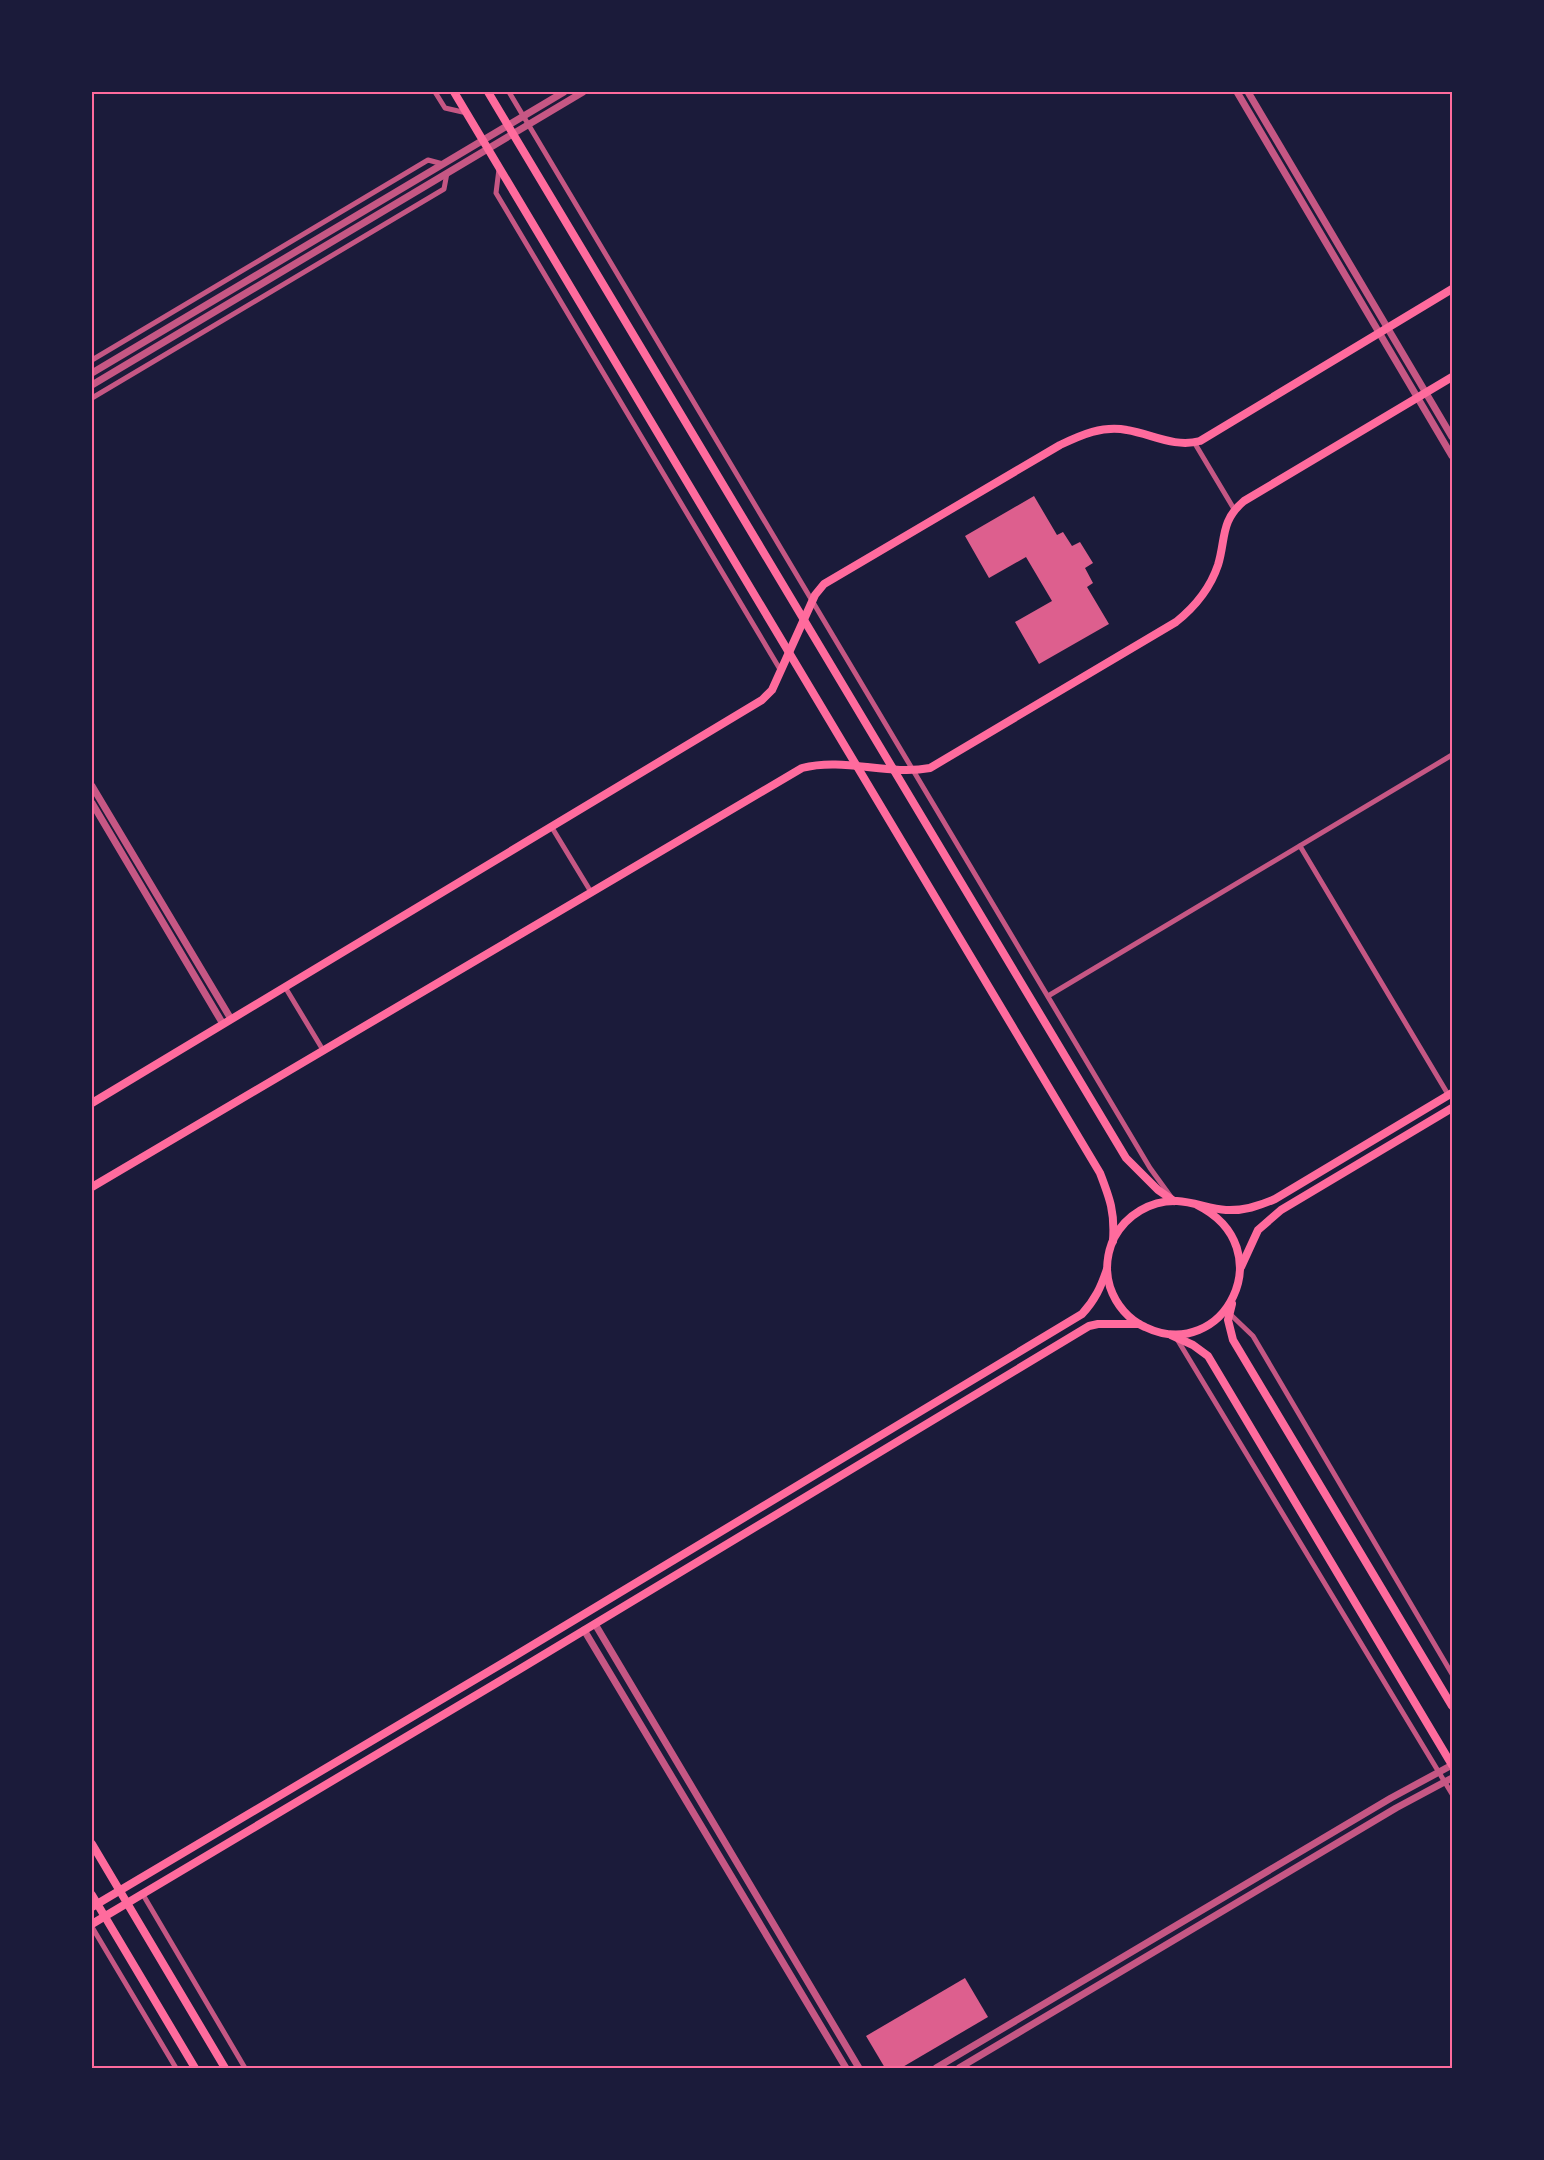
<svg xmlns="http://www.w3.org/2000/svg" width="1544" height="2160" font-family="Quicksand,sans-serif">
  <rect width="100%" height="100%" fill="#1b1b3a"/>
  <g fill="#dd5f8e">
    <polygon points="1034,496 1057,535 1063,532 1072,546 1080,542 1093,563 1085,568 1093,583 1087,587 1109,624 1039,664 1015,622 1052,601 1026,557 989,578 965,536"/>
    <polygon points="965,1978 988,2017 901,2068 885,2068 866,2036"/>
  </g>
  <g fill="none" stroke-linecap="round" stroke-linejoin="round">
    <g stroke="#c65784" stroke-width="5">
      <polyline points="435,92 445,108 467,113"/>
      <polyline points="509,92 1150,1168 1171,1197"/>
      <polyline points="499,169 496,193 781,671"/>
      <polyline points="92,360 428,160 443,164"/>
      <polyline points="92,398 444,189 447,173"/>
      <polyline points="1194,442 1234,509"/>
      <polyline points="551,826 591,892"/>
      <polyline points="1300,846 1449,1096"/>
      <polyline points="285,987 323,1050"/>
      <polyline points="1048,996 1452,755"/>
      <polyline points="1230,1314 1253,1336 1452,1674"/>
      <polyline points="1177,1339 1452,1794"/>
      <polyline points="142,1893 245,2068"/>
      <polyline points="92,1927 176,2068"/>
    </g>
    <g stroke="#c65784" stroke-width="7">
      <polyline points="1237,92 1452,456"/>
      <polyline points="1248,92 1452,437"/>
      <polyline points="92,373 564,92"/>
      <polyline points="92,385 583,92"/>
      <polyline points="92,786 231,1019"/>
      <polyline points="92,803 223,1024"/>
      <polyline points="595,1624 859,2068"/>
      <polyline points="584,1630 846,2068"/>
      <polyline points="936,2068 1391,1798 1452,1765"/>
      <polyline points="959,2068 1396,1808 1452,1778"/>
    </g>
    <g stroke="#ff6b9d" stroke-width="8">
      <path d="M 454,92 L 1100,1173 C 1110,1199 1115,1212 1113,1241"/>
      <polyline points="488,92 1126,1158 1158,1190 1174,1201"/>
      <path d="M 92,1103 L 762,700 L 772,690 L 815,595 L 824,584 L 1060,445 C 1081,435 1103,425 1127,430 C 1152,434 1174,448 1200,441 L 1452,289"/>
      <path d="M 92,1187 L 802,768 C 844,757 888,776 930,768 L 1176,622 C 1196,606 1210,589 1218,565 C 1226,539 1220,521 1244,501 L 1452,377"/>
      <path d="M 1197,1205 C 1284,1248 1224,1365 1145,1327 C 1129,1320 1116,1305 1110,1287 C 1105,1271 1107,1253 1114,1238 C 1126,1215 1151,1200 1177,1201 C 1194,1202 1210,1209 1226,1210 C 1244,1211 1259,1206 1275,1199 L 1452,1093"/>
      <polyline points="1241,1267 1258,1230 1281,1210 1452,1108"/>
      <polyline points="1232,1304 1228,1320 1233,1340 1452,1706"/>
      <polyline points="1171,1335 1193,1345 1208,1356 1452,1765"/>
      <polyline points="92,1844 225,2068"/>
      <polyline points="92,1895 195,2068"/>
      <path d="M 92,1907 L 508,1660 L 1082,1314 C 1095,1300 1101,1287 1107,1269"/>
      <polyline points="92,1924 515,1672 1089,1326 1098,1324 1139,1324"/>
    </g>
  </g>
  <rect width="1544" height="2160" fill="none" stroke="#1b1b3a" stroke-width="186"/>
  <rect x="93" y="93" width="1358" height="1974" fill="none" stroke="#ff6b9d" stroke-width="2"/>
</svg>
